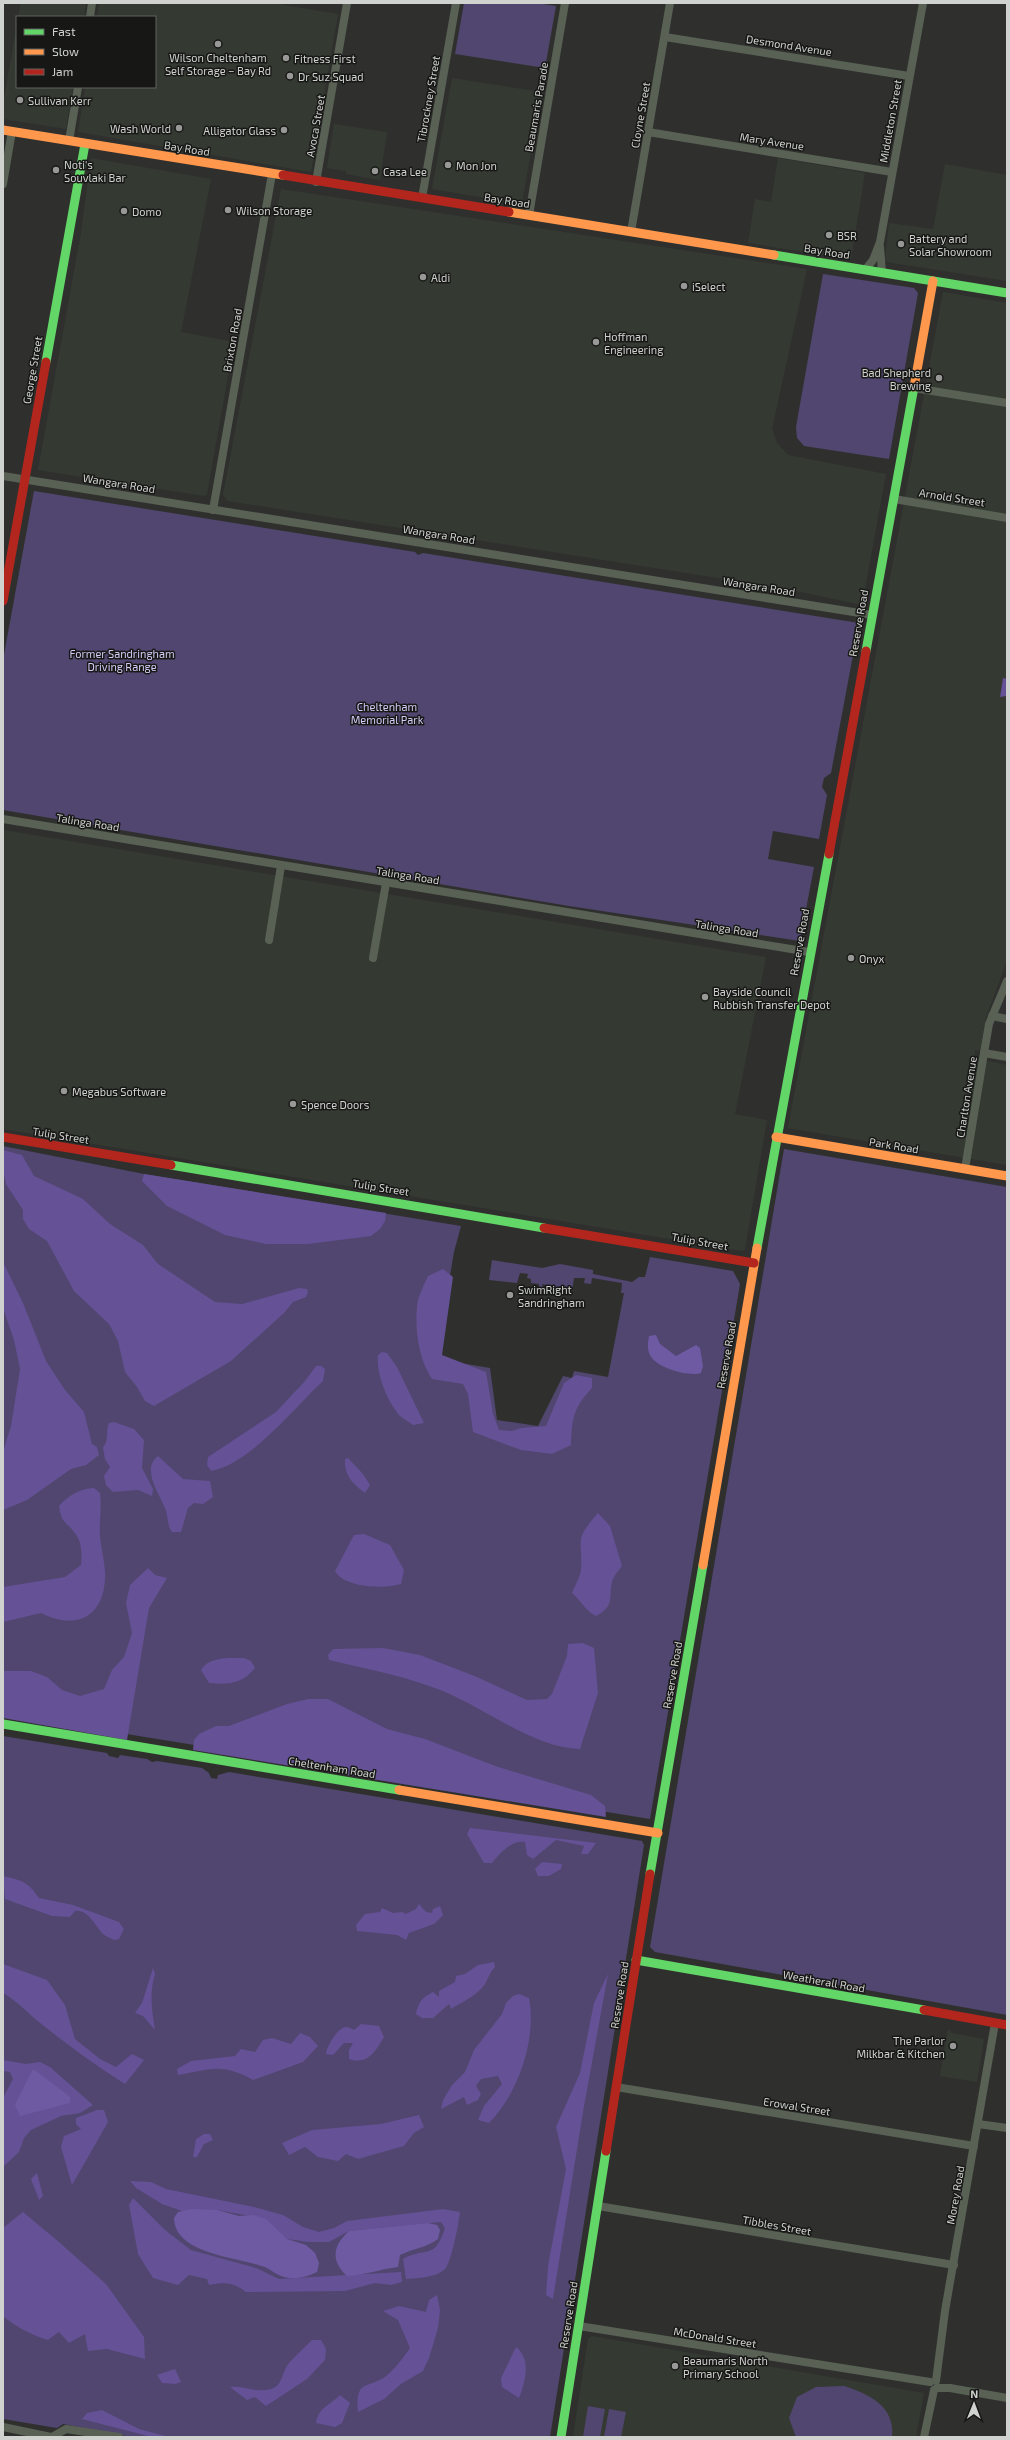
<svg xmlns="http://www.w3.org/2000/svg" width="1010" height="2440" font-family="'Exo 2',sans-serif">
  <rect width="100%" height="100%" fill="#2f302e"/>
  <g fill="#343a32">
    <polygon points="21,3 86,3 84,17 18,17"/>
    <polygon points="99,3 272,3 338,14 311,172 78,132 85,87 155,87 155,17 97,17"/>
    <polygon points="17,24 17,87 73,87 66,129 3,119 3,104"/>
    <polygon points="452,78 541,92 522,204 432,189"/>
    <polygon points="334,124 387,132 380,180 346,174 346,171 327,168"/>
    <polygon points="91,158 211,179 181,332 234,342 207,494 204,496 38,470 81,233"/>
    <polygon points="778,158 865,173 851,259 748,243 755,199 771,202"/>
    <polygon points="945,164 1007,175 1007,281 887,262 885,259 889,223 933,229"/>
    <polygon points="281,189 807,269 772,429 777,443 788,455 886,474 862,605 782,588 228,501 223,495"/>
    <polygon points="943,292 1007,303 1007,679 1003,678 1000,697 1007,696 1007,961 986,1017 980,1051 975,1050 974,1058 1007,1065 1007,1165 788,1128"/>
    <polygon points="3,830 766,957 735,1114 767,1120 745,1249 743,1251 3,1129"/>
    <polygon points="948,2029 952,2033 984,2039 977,2082 940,2076"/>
    <polygon points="592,2336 924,2393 916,2437 573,2437 588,2339"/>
  </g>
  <g fill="#51466f">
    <polygon points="464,3 536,3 556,6 545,68 455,54"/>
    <polygon points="823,274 914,288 918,293 889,459 804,446 797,438 796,427"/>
    <polygon points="34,491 415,552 418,555 423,553 859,623 831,773 824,778 822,787 827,795 819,839 773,831 768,859 814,867 800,941 569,906 3,810 3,660"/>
    <polygon points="3,1146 144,1174 461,1226 454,1252 436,1359 490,1368 497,1420 538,1426 563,1376 572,1378 574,1371 608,1377 624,1293 621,1293 622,1283 592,1278 591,1284 584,1283 585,1278 574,1278 572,1291 542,1284 543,1288 539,1287 539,1284 531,1283 531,1279 527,1278 528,1274 520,1273 517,1283 489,1280 492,1260 542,1268 560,1264 593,1270 593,1274 632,1282 639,1277 645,1277 650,1257 733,1271 740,1284 650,1819 3,1714"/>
    <polygon points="784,1149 1007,1187 1007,2015 655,1952 650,1947"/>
    <polygon points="3,1736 107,1753 109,1756 118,1758 120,1755 147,1759 152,1762 157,1761 202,1768 209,1773 211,1778 217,1779 218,1775 229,1772 642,1841 644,1845 550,2437 131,2437 63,2424 57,2428 3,2419"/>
    <path d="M 844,2386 C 869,2394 895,2406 892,2437 L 796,2437 L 789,2418 L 797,2397 L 816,2387 Z"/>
    <polygon points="588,2406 605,2409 600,2437 583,2437"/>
    <polygon points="609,2409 626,2412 621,2437 604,2437"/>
  </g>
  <g fill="#645196">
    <polygon points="1003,678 1007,679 1007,696 1000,697"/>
    <polygon points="3,1150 22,1155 34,1176 83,1199 110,1224 143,1245 158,1264 215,1302 242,1304 299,1288 307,1289 308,1292 306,1297 293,1302 284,1313 231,1361 154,1406 145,1401 137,1387 125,1372 118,1341 109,1324 74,1291 47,1241 29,1229 23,1219 23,1210 6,1184 3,1170"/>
    <polygon points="144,1174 386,1213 385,1221 380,1229 371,1236 308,1244 266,1244 225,1235 167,1206 142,1181"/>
    <polygon points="3,1262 23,1303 46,1361 65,1390 84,1412 92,1444 97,1447 99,1455 86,1465 71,1469 27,1500 3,1510 3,1452 11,1426 20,1369 14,1340 3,1308"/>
    <path d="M 443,1269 L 453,1277 L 442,1355 L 486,1372 L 493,1414 L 499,1430 L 512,1431 L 521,1428 L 546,1426 L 564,1383 L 576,1375 L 592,1378 L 592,1388 C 573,1408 572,1419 571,1445 L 552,1454 L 521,1450 L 473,1432 L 468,1394 L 463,1384 L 432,1379 C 418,1358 415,1330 417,1306 C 418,1296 424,1285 428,1276 Z"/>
    <path d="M 382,1352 L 387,1353 L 397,1367 L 424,1423 L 413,1425 C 408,1421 399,1417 396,1411 C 386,1397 376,1373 378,1355 Z"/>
    <path d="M 316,1366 L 321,1366 L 325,1369 L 323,1381 C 296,1406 248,1466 211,1471 L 207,1465 L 208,1457 L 276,1412 L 305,1381 Z"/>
    <path d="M 114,1422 L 134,1429 L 144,1440 L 142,1468 L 153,1489 L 152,1496 L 138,1490 L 113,1492 L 106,1485 L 104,1476 L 110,1467 L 105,1459 L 103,1448 C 110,1437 105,1433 109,1423 Z"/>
    <path d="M 158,1456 L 183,1479 L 210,1481 L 213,1497 L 203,1504 L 194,1503 L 188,1508 L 181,1532 L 172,1532 C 167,1526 168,1515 165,1508 C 159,1493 141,1469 158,1456 Z"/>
    <path d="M 348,1458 L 363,1474 L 370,1485 L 365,1493 C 353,1484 344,1476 345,1459 Z"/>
    <path d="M 94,1488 L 100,1493 C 102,1507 99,1522 100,1536 C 101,1550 106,1565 105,1579 C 103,1619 74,1630 41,1613 L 3,1622 L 3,1587 L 65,1577 L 81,1565 C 82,1553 82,1541 74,1532 C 64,1519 62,1524 59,1506 C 69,1495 79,1489 94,1488 Z"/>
    <path d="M 598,1513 L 610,1526 L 622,1566 C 619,1570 615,1574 613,1579 C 607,1596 617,1605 596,1616 C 586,1611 581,1601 572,1593 C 575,1586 580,1577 581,1570 C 583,1536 573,1542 598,1513 Z"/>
    <path d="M 364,1534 L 390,1545 L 404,1570 L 401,1584 C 384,1589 344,1588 335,1571 L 354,1535 Z"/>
    <polygon points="148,1568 155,1575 167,1578 149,1608 127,1740 3,1718 3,1671 31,1671 47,1677 62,1690 80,1696 104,1689 112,1670 124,1657 132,1633 126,1603 130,1585"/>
    <path d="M 583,1643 L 594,1648 L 598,1693 L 580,1749 C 530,1748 480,1703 432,1687 C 399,1675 363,1668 329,1660 L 328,1655 L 333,1649 L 383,1648 L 420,1655 L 477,1677 L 527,1700 L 547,1699 L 552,1694 L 567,1656 L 568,1644 Z"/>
    <path d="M 244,1658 L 251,1661 L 255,1668 C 242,1684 228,1685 209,1683 L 201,1670 C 209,1656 230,1658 244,1658 Z"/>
    <polygon points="308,1699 328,1699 387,1729 425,1739 498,1767 591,1795 605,1806 606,1817 193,1750 194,1740 199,1734 216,1726 229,1726 287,1704"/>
    <path d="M 470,1828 L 596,1843 L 588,1854 L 581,1854 L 584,1846 L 556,1840 L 533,1859 L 527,1855 L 525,1842 C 511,1840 500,1853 492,1863 L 484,1863 L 467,1834 Z"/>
    <polygon points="542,1862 562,1864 561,1869 549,1876 538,1876 535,1869"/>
    <path d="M 3,1876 C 22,1880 28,1882 39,1898 L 73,1905 L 119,1922 L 124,1929 L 119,1939 L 114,1940 C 111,1938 107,1937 103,1934 C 95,1926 88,1909 75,1911 L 70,1917 L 52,1916 L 5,1899 Z"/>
    <polygon points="419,1904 426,1912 432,1913 433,1909 440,1906 443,1915 434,1924 409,1933 406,1940 397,1935 357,1931 356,1925 365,1914 380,1912 382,1908 393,1913 402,1912 406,1914 416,1909"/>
    <path d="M 494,1962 L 495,1967 C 490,1972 489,1977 485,1984 C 478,1995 462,2002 451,2009 L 449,2004 L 433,2018 L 422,2018 L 416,2014 C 418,2003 422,1997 433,1992 L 439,1997 L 439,1991 L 455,1982 L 456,1976 L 465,1974 L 478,1965 Z"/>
    <path d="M 3,1964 L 47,1980 L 65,2005 L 75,2039 L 100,2059 L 116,2067 L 132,2054 L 144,2060 L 125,2084 C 97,2066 70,2047 44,2026 C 29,2015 19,2002 3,1993 Z"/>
    <path d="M 153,1968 L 155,1974 C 149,1994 152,2010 155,2030 L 143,2016 L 135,2013 L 142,2003 Z"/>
    <polygon points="608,1974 583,2112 553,2299 546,2295 548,2266 566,2169 556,2127 580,2073 594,2003"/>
    <path d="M 519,1994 L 529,1998 C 537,2039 518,2094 489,2123 L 478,2120 L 484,2106 L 502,2084 L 498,2076 L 481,2079 L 476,2086 L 481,2094 L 478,2100 L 467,2105 L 464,2097 L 441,2109 L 443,2100 L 452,2085 L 465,2072 L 474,2050 L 502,2014 L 506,2003 L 513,1996 Z"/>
    <path d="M 361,2024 L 379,2026 L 384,2037 C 375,2052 368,2065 349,2059 L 349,2050 L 353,2043 L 344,2043 L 333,2055 L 326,2054 C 326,2047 338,2028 345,2027 C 348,2026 351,2029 354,2030 Z"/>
    <path d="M 300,2033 L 310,2037 L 318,2046 L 303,2062 L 253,2080 C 220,2062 211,2070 178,2075 L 177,2069 L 191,2061 L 235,2056 L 241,2049 L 255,2052 L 263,2040 L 272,2038 L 291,2044 Z"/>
    <polygon points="3,2060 26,2064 40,2062 50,2067 93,2105 80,2113 61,2116 31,2130 24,2138 19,2152 3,2167 3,2098 13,2079 10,2072 3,2071"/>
    <polygon points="97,2110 104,2110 108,2122 72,2185 61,2147 64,2136 81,2129 76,2124 76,2118"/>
    <polygon points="419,2115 424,2127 414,2133 404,2146 358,2159 346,2154 338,2161 318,2157 305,2147 289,2155 282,2143 312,2130 381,2124"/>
    <polygon points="204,2134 210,2134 213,2140 204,2144 197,2157 193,2157 196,2139"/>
    <polygon points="37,2173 43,2196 39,2200 31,2179"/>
    <path d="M 130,2181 L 151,2182 L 166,2189 L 254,2207 L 283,2215 L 303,2227 L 319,2232 L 334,2228 L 347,2221 L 443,2209 L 460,2212 C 459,2223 451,2263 445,2269 C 436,2278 418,2278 406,2279 L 403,2259 C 427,2246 434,2261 445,2228 L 441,2222 L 349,2231 L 329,2242 L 309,2242 L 287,2239 L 262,2218 L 217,2210 L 182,2211 L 162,2204 L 136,2188 Z"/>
    <path d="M 133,2198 L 165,2230 L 191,2250 L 256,2268 L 279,2279 L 401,2272 L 402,2282 L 391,2285 L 375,2283 L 345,2291 L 246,2292 C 233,2282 225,2282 209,2285 L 207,2279 L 189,2275 L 178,2285 L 153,2278 L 138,2254 L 129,2205 Z"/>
    <path d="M 23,2212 L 59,2242 L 106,2284 L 144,2337 L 145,2359 L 107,2349 L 88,2351 L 85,2334 L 69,2343 L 59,2332 L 48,2340 C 31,2335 16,2327 3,2316 L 3,2228 Z"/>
    <path d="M 437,2295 L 440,2310 L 438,2328 L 429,2358 L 423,2371 L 401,2384 L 384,2399 L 358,2412 C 355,2379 367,2389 385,2377 C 395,2369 403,2358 410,2348 L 398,2320 L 383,2311 L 399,2306 L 426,2312 L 429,2300 Z"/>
    <path d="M 312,2340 L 321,2340 L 326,2349 L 325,2360 L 307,2379 L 266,2406 L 255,2397 L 247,2400 L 230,2387 C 243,2385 254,2392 266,2390 C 285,2388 280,2372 290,2362 C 297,2354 305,2347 312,2340 Z"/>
    <path d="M 516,2347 C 532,2360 525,2382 519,2398 L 502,2387 L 501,2378 Z"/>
    <polygon points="175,2369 181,2382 175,2384 162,2383 157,2375"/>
    <path d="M 340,2395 L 350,2403 L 342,2423 L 335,2427 L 316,2423 C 318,2408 330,2405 340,2395 Z"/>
    <polygon points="102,2410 139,2429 169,2437 152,2437 82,2419 87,2413"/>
  </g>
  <g fill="#6e5aa3">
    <path d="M 656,1335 L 660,1344 L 676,1356 L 696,1345 L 700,1348 L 703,1366 L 701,1373 C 689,1377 656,1368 650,1355 C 647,1349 648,1342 649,1336 Z"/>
    <polygon points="33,2069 65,2093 70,2097 70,2103 20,2116 15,2105"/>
    <path d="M 191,2209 L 217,2210 L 239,2216 L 253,2215 L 266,2219 L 287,2239 L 306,2245 L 315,2253 L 319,2263 L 317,2272 C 307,2277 295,2280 284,2277 C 277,2275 271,2270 265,2267 C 239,2257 175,2255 174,2218 L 178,2212 Z"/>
    <path d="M 428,2223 L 437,2225 L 440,2230 L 438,2239 C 426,2248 414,2248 400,2255 L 398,2267 C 381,2269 365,2275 347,2276 C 331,2261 332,2246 349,2231 Z"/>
  </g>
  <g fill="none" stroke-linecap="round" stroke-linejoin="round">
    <g stroke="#586154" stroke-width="8">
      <polyline points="90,17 92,3"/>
      <polyline points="665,37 909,76"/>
      <polyline points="648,132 892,172"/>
      <polyline points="69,141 78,87"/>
      <polyline points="316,182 347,3"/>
      <polyline points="3,184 12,131"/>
      <polyline points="422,198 456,3"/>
      <polyline points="529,215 565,3"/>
      <polyline points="631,232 670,3"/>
      <polyline points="880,247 882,272"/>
      <polyline points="865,270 873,260 880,242 923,3"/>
      <polyline points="914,388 1007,403"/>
      <polyline points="3,476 872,615"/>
      <polyline points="894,499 1007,518"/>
      <polyline points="213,510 272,174"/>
      <polyline points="3,819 809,952"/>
      <polyline points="269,940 281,866"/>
      <polyline points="373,958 386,883"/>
      <polyline points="992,1016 1007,1019"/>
      <polyline points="984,1053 989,1024 1007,981"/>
      <polyline points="965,1169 984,1053 1007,1057"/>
      <polyline points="616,2087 974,2146"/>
      <polyline points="978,2124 1007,2128"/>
      <polyline points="598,2206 954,2265"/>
      <polyline points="579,2326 930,2382"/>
      <polyline points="936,2381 945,2311 995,2023"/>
      <polyline points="937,2388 950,2388 1007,2398"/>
      <polyline points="3,2427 51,2437"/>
      <polyline points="52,2437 66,2429 119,2437"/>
      <polyline points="924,2437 934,2390"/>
    </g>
    <g stroke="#63d668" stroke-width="9">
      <polyline points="774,255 1007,293"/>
      <polyline points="46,362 85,144"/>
      <polyline points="866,651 914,387"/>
      <polyline points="171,1165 544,1228"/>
      <polyline points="757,1248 829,854"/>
      <polyline points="3,1724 399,1790"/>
      <polyline points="650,1874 703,1565"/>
      <polyline points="636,1960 924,2010"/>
      <polyline points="561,2437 606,2151"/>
    </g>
    <g stroke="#ff974d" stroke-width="9">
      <polyline points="3,130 283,175"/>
      <polyline points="509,212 774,255"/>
      <polyline points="914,387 933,281"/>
      <polyline points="776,1137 1007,1176"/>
      <polyline points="703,1565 757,1248"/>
      <polyline points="399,1790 658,1833"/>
    </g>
    <g stroke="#b3261e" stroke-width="9">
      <polyline points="283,175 509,212"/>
      <polyline points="3,601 46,362"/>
      <polyline points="829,854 866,651"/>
      <polyline points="3,1137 171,1165"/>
      <polyline points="544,1228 754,1263"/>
      <polyline points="924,2010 1007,2025"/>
      <polyline points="606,2151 650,1874"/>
    </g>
  </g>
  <g fill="#989997" stroke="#171816" stroke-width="1.5">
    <circle cx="218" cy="44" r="4"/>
    <circle cx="286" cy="58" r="4"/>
    <circle cx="290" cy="76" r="4"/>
    <circle cx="20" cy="100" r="4"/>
    <circle cx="179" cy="128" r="4"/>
    <circle cx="284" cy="130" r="4"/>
    <circle cx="448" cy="165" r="4"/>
    <circle cx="56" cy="170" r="4"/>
    <circle cx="375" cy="171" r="4"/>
    <circle cx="228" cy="210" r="4"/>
    <circle cx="124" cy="211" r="4"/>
    <circle cx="829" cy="235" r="4"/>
    <circle cx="901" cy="244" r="4"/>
    <circle cx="423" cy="277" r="4"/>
    <circle cx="684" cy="286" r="4"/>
    <circle cx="596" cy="342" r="4"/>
    <circle cx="939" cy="378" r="4"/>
    <circle cx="851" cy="958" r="4"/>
    <circle cx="705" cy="997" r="4"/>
    <circle cx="64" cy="1091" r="4"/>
    <circle cx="293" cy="1104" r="4"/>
    <circle cx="510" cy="1295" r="4"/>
    <circle cx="953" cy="2046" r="4"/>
    <circle cx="675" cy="2366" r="4"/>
  </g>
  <g text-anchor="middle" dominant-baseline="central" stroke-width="3" stroke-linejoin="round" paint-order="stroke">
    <g font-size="11" fill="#d0d2cf" stroke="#171816">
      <text transform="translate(789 45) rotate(9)">Desmond Avenue</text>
      <text transform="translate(428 99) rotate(-80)">Tibrockney Street</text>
      <text transform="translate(536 107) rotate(-80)">Beaumaris Parade</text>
      <text transform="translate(640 115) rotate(-80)">Cloyne Street</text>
      <text transform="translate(890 121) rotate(-80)">Middleton Street</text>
      <text transform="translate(315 126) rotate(-80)">Avoca Street</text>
      <text transform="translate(772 141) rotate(9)">Mary Avenue</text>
      <text transform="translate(187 148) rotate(9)">Bay Road</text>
      <text transform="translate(507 200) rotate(9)">Bay Road</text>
      <text transform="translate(827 251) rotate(9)">Bay Road</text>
      <text transform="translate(232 340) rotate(-80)">Brixton Road</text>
      <text transform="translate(32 370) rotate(-80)">George Street</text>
      <text transform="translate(119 483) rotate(9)">Wangara Road</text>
      <text transform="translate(952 497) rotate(9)">Arnold Street</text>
      <text transform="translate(439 534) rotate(9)">Wangara Road</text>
      <text transform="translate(759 586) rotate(9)">Wangara Road</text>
      <text transform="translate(858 623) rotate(-80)">Reserve Road</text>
      <text transform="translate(88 822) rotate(9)">Talinga Road</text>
      <text transform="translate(408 875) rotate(9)">Talinga Road</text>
      <text transform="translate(727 928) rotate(9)">Talinga Road</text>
      <text transform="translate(799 942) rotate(-80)">Reserve Road</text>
      <text transform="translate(966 1097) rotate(-81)">Charlton Avenue</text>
      <text transform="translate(61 1135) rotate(9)">Tulip Street</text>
      <text transform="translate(894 1145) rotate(9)">Park Road</text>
      <text transform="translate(381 1187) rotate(9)">Tulip Street</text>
      <text transform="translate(700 1241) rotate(10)">Tulip Street</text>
      <text transform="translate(726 1355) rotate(-80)">Reserve Road</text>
      <text transform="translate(672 1675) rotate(-80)">Reserve Road</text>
      <text transform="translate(332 1767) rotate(9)">Cheltenham Road</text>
      <text transform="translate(824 1981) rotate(10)">Weatherall Road</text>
      <text transform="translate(619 1995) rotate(-81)">Reserve Road</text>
      <text transform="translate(797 2106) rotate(9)">Erowal Street</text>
      <text transform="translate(955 2195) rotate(-80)">Morey Road</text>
      <text transform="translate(777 2225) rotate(10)">Tibbles Street</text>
      <text transform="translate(568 2315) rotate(-81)">Reserve Road</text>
      <text transform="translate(715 2337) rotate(9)">McDonald Street</text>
    </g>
    <g font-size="11" fill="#d0d2cf" stroke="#171816" text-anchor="start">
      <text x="218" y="57" text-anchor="middle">Wilson Cheltenham<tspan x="218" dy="13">Self Storage – Bay Rd</tspan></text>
      <text x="294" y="58">Fitness First</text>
      <text x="298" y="76">Dr Suz Squad</text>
      <text x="28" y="100">Sullivan Kerr</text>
      <text x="171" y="128" text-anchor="end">Wash World</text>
      <text x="276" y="130" text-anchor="end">Alligator Glass</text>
      <text x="64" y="164">Noti's<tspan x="64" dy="13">Souvlaki Bar</tspan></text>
      <text x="456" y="165">Mon Jon</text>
      <text x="383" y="171">Casa Lee</text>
      <text x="236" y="210">Wilson Storage</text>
      <text x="132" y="211">Domo</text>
      <text x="837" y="235">BSR</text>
      <text x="909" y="238">Battery and<tspan x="909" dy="13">Solar Showroom</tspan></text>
      <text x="431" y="277">Aldi</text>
      <text x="692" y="286">iSelect</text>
      <text x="604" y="336">Hoffman<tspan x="604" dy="13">Engineering</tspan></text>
      <text x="931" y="372" text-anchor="end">Bad Shepherd<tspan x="931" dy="13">Brewing</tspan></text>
      <text x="859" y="958">Onyx</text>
      <text x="713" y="991">Bayside Council<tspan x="713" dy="13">Rubbish Transfer Depot</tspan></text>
      <text x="72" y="1091">Megabus Software</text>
      <text x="301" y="1104">Spence Doors</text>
      <text x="518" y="1289">SwimRight<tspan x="518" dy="13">Sandringham</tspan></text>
      <text x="945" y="2040" text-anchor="end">The Parlor<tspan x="945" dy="13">Milkbar &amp; Kitchen</tspan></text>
      <text x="683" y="2360">Beaumaris North<tspan x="683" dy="13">Primary School</tspan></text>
    </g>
    <g font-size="11" fill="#d5ccf8" stroke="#171816">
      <text x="122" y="653">Former Sandringham<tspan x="122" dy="13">Driving Range</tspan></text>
      <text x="387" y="706">Cheltenham<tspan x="387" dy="13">Memorial Park</tspan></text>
    </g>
  </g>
  <rect width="1010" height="2440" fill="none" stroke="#d0d2cf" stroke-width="8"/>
  <rect x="16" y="16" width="140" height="72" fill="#171816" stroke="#616260"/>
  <rect x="24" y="29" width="20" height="6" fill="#63d668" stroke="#616260"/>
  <text x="52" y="36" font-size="12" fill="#d0d2cf">Fast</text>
  <rect x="24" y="49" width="20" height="6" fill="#ff974d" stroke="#616260"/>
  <text x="52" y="56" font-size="12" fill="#d0d2cf">Slow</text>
  <rect x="24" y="69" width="20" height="6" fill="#b3261e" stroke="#616260"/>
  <text x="52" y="76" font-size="12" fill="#d0d2cf">Jam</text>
  <g transform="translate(974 2404) rotate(1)" stroke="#171816" stroke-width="3" paint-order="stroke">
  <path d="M0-3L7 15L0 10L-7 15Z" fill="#d0d2cf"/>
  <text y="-6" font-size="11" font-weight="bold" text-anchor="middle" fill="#d0d2cf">N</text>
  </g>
</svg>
